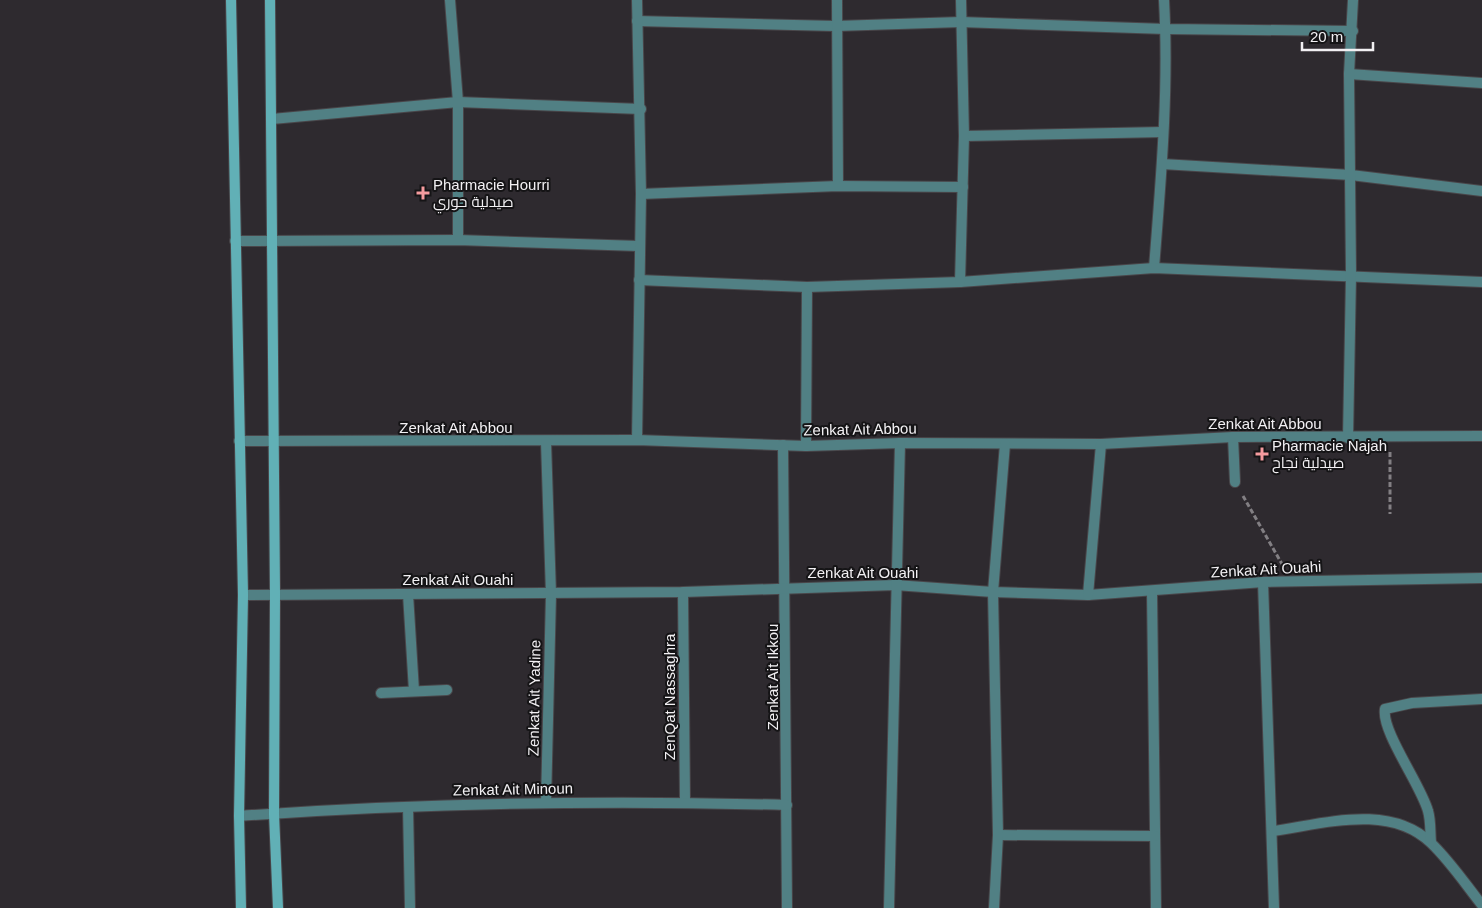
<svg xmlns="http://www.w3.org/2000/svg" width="1482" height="908" font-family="Helvetica,Cairo,sans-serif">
  <rect width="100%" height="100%" fill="#2e2a2f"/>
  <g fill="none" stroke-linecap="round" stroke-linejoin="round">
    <defs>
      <g id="lane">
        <polyline points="637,21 836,26 961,22"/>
        <polyline points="806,446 807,287"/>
      </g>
      <g id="street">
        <polyline points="450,0 458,102 458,240"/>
        <polyline points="837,0 838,186"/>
        <polyline points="961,22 1166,29 1353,31"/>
        <polyline points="1349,74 1482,83"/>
        <polyline points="272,119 458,102 641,109"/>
        <polyline points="964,136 1163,132"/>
        <polyline points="1162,164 1351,175 1482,191"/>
        <polyline points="641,194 838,186 963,187"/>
        <polyline points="235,241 458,240 639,246"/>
        <path d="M 1154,268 C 1161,179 1169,89 1164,0"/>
        <polyline points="639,280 807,287 960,282 1154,268 1482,282"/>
        <polyline points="960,282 964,136 961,0"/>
        <polyline points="1233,437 1235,482"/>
        <polyline points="1348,438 1351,275 1349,74 1353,0"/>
        <polyline points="637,440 641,194 637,0"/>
        <polyline points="239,441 637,440 806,446 900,443 1101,444 1233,437 1482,436"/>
        <polyline points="546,442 551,594 546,803"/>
        <polyline points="783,445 787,908"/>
        <polyline points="1263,582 1274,908"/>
        <polyline points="683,592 685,802"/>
        <polyline points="1152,592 1156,908"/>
        <polyline points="408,594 414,691"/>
        <polyline points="243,595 683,592 895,585 993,592 1088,595 1263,582 1482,578"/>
        <polyline points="1088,595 1101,444"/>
        <polyline points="381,693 447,690"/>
        <polyline points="408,807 410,908"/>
        <path d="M 239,816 C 422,803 605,800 787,805"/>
        <path d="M 1273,831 C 1324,824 1389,803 1431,843 C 1450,861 1466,885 1482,905"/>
        <polyline points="998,835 1155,836"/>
        <path d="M 1431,842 C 1430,833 1431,821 1428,811 C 1421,785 1381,731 1385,709 L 1412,703 L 1482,699"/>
        <polyline points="889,908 900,443"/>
        <polyline points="994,908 998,835 993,592 1005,444"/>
      </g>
      <g id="secondary">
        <polyline points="231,0 243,595 239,816 241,908"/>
        <polyline points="270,0 275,594 274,814 278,908"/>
      </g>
    </defs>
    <use href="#lane" stroke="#49464a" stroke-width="12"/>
    <use href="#street" stroke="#49464a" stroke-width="12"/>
    <use href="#secondary" stroke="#49464a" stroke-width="12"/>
    <g stroke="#827f83" stroke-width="3" stroke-dasharray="5 2.5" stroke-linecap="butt">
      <polyline points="1390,452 1390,514"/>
      <polyline points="1243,496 1282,564"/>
    </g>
    <use href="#lane" stroke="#518084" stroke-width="10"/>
    <use href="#street" stroke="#518084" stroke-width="10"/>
    <use href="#secondary" stroke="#61b0b6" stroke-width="10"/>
  </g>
  <g fill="#f59b9e" stroke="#151416" stroke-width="2">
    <path d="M420.5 185.5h5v5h5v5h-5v5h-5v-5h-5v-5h5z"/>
    <path d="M1259.5 446.5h5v5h5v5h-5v5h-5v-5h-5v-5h5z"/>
  </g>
  <g text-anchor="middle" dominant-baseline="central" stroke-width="4" stroke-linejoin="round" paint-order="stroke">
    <g font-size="15" fill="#f2f0f3" stroke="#151416" text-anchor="start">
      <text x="433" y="184">Pharmacie Hourri<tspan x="433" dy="17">صيدلية حوري</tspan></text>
      <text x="1272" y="445">Pharmacie Najah<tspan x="1272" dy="17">صيدلية نجاح</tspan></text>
    </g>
    <g font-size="15" fill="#f2f0f3" stroke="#151416">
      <text x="1265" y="423">Zenkat Ait Abbou</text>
      <text x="456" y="427">Zenkat Ait Abbou</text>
      <text transform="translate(860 429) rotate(-1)">Zenkat Ait Abbou</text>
      <text transform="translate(1266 569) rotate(-3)">Zenkat Ait Ouahi</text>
      <text x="863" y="572">Zenkat Ait Ouahi</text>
      <text x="458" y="579">Zenkat Ait Ouahi</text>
      <text transform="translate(772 677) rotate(-90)">Zenkat Ait Ikkou</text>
      <text transform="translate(669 697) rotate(-90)">ZenQat Nassaghra</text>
      <text transform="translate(534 698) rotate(-89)">Zenkat Ait Yadine</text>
      <text transform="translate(513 789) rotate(-1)">Zenkat Ait Minoun</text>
    </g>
  </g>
  <path d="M1302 42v8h71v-8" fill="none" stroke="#f2f0f3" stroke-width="2.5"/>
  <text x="1310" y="42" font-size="15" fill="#f2f0f3" stroke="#151416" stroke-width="4" paint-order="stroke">20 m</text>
</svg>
